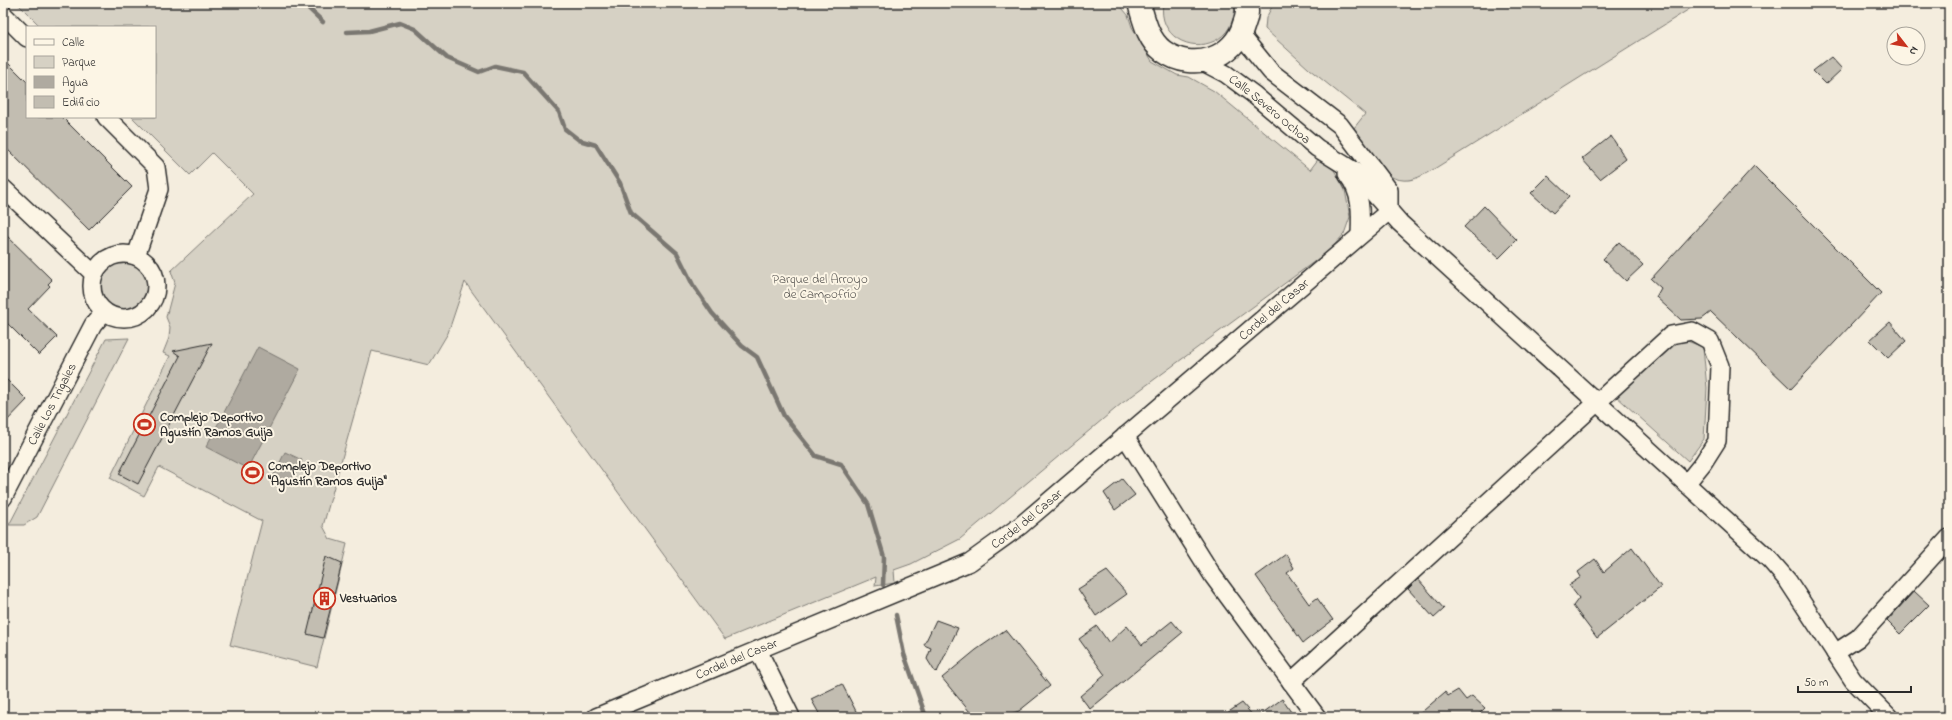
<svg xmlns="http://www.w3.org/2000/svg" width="1952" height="720" font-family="'Indie Flower',sans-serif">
  <rect width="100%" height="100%" fill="#f4edde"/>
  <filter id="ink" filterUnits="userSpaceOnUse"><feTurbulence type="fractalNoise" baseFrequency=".025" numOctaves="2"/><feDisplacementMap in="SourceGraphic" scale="8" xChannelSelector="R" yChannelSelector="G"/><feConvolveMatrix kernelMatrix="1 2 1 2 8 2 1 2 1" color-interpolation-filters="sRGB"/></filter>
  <g filter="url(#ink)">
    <g fill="#d6d1c4" stroke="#807e78">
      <polygon points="17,3 1118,3 1128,15 1132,27 1152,61 1177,75 1189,77 1214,91 1310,170 1319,158 1334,170 1345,190 1350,217 1344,234 1330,250 1121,404 960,539 911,564 894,570 895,583 875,586 876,577 725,639 465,282 448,333 429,365 372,351 323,526 330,539 347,544 317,667 230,645 262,521 159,467 144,496 110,478 170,356 163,353 169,338 170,327 166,317 175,283 171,271 253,194 212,153 190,175 132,117 155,117 155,27 41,27"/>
      <path d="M 1163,3 L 1235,3 C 1236,62 1155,55 1163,3 Z"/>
      <path d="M 1274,3 L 1699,3 L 1434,169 C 1427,173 1417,179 1409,180 C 1382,183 1362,150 1354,128 L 1365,114 L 1309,69 L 1265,29 L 1266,18 Z"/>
      <circle cx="124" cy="286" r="23"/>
      <polygon points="129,338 37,517 24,525 9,525 106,339"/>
      <polygon points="1682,339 1703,347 1707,388 1704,439 1688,461 1615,395 1671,345"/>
    </g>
    <g fill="#afaaa0" stroke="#7a7771">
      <polygon points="258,347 300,369 248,469 206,447"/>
      <polygon points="285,452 302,460 289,485 273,477"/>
    </g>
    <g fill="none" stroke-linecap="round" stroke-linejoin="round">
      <g stroke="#7a7771" stroke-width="4.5">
        <polyline points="303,3 323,22"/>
        <polyline points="347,32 369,31 400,23 415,29 447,58 479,72 495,66 523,72 559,112 565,129 579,140 596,145 620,183 631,213 677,253 693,285 712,313 742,346 757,357 784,416 816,456 841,464 868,504 884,557 883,585"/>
        <polyline points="896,615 904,654 926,717"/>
      </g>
    </g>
    <g fill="#c2bdb1" stroke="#2b2b2b">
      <polygon points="1831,57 1842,69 1826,84 1813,71"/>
      <polygon points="3,58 27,82 27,117 62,117 132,187 89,230 3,145"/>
      <polygon points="1611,136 1626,159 1600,179 1582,159"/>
      <polygon points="1754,166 1881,293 1791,389 1711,312 1702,319 1681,320 1656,297 1661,288 1651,279"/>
      <polygon points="1548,176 1569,196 1553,213 1531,193"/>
      <polygon points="1484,206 1517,240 1499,258 1464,227"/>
      <polygon points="3,232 52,280 48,284 50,286 28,309 57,337 39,355 3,319"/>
      <polygon points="1619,242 1643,265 1626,281 1603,259"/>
      <polygon points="1890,322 1906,341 1888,358 1870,340"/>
      <polygon points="212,343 138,484 119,474 180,356 173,351"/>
      <polygon points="3,376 27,400 3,425"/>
      <polygon points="1122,479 1135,495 1115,510 1104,493"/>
      <polygon points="1632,548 1661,587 1597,638 1573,606 1579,598 1569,585 1581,577 1578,572 1595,559 1604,572"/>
      <polygon points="1286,554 1294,568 1287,573 1309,604 1317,598 1333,620 1303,643 1256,576"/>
      <polygon points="326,556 342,563 323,638 307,634"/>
      <polygon points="1107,571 1127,594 1096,616 1078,589"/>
      <polygon points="1418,579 1444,609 1434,618 1408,589"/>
      <polygon points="1914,591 1929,605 1900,634 1887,621"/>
      <polygon points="936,620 958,628 937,672 936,671 935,672 927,659 931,648 924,645"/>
      <polygon points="1172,621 1182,633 1090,709 1080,696 1105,675 1079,639 1097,626 1109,643 1127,626 1142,645"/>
      <polygon points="1005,630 1050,686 1019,711 1002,717 974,717 942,678 976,650"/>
      <polygon points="842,684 859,717 821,717 811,699"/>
      <polygon points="1458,690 1466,700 1472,696 1485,708 1476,717 1416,717 1445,692 1448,696"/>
      <polygon points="1282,699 1291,712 1285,717 1257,717"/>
      <polygon points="1242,703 1254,717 1221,717"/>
    </g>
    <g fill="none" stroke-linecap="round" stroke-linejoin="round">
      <defs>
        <g id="minor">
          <polyline points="3,14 27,38"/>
          <polyline points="1241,35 1271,72 1340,125 1389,190 1389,211"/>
          <path id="s1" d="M 1203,62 L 1226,74 L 1253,94 L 1317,148 L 1354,171 L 1400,223 L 1769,559 L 1788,581 L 1853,680 L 1889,717"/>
          <polyline points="106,117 156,167 159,189 136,256"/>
          <path d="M 1347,174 C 1362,193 1361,213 1360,235"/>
          <polyline points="3,188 94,274"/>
          <circle cx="124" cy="286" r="32"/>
          <polyline points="1125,436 1213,576 1317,717"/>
          <path id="s2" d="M 3,498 L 93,325 L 104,312"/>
          <polyline points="758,650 791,717"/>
          <polyline points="1835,653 1858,638 1949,538"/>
          <polyline points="1291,682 1671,335 1692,331 1710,341 1720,366 1717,441 1703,463 1686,484"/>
          <path id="s3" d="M 596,717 L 970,562 L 1020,526 L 1389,211"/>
        </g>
        <path id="secondary" d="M 1139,3 C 1144,20 1148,40 1163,51 C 1193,73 1235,58 1244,24 C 1247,16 1248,11 1246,3"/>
      </defs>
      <use href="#minor" stroke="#2b2b2b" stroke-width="20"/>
      <use href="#secondary" stroke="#2b2b2b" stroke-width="25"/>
      <use href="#minor" stroke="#fcf5e5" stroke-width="17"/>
      <use href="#secondary" stroke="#fcf5e5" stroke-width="22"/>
    </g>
  </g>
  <defs>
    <symbol id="stadium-ring" viewBox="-11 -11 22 22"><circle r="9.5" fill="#fcf5e5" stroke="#c8321e" stroke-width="1.5"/><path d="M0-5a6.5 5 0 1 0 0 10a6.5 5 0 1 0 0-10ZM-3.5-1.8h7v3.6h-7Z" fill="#c8321e"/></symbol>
    <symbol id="building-ring" viewBox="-11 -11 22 22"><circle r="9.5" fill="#fcf5e5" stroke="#c8321e" stroke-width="1.5"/><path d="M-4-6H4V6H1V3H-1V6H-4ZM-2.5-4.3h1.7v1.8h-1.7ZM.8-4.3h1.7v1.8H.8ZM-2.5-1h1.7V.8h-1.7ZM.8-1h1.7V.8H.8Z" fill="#c8321e"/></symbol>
  </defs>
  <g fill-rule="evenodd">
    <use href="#stadium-ring" x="132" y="412" width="25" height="25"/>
    <use href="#stadium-ring" x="240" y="460" width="25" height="25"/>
    <use href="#building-ring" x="312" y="586" width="25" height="25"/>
  </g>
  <g text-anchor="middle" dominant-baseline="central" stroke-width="4" stroke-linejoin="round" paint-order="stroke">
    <g font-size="13" fill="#2b2b2b" stroke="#fcf5e5">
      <text stroke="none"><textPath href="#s1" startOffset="82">Calle Severo Ochoa</textPath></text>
      <text stroke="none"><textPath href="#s3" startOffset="800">Cordel del Casar</textPath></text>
      <text stroke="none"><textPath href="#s2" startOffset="106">Calle Los Trigales</textPath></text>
      <text stroke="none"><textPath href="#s3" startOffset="476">Cordel del Casar</textPath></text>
      <text stroke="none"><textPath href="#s3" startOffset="152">Cordel del Casar</textPath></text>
    </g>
    <g font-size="13" fill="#565451" stroke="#fcf5e5">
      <text x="820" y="279">Parque del Arroyo<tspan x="820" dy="15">de Campofrío</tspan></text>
    </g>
    <g font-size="13" font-weight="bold" fill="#2b2b2b" stroke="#fcf5e5" text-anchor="start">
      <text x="160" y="417">Complejo Deportivo<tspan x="160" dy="15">Agustín Ramos Guija</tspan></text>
      <text x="268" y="466">Complejo Deportivo<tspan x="268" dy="15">"Agustín Ramos Guija"</tspan></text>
      <text x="340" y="598">Vestuarios</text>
    </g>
  </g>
  <rect width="1952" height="720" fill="none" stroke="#fcf5e5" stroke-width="16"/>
  <rect x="8" y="8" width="1936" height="704" fill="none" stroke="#2b2b2b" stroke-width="1.5" filter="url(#ink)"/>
  <rect x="26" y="26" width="130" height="92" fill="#fcf5e5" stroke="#a8a49b"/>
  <rect x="34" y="39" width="20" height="6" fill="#fcf5e5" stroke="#a8a49b"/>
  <text x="62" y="46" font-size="12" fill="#2b2b2b">Calle</text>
  <rect x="34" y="56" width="20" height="12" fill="#d6d1c4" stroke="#a8a49b"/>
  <text x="62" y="66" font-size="12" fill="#2b2b2b">Parque</text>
  <rect x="34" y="76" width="20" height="12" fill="#afaaa0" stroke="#a8a49b"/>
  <text x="62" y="86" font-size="12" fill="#2b2b2b">Agua</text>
  <rect x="34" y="96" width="20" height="12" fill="#c2bdb1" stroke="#a8a49b"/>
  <text x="62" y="106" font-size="12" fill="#2b2b2b">Edificio</text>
  <g transform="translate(1906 46) rotate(121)"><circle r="19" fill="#fcf5e5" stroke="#a8a49b"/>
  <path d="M0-3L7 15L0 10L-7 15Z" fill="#c8321e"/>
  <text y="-6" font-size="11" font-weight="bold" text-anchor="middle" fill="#2b2b2b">N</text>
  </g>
  <path d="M1798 686v6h113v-6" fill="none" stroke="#2b2b2b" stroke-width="2"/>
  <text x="1804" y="686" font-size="12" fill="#2b2b2b" stroke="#fcf5e5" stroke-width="3" paint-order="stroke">50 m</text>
</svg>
